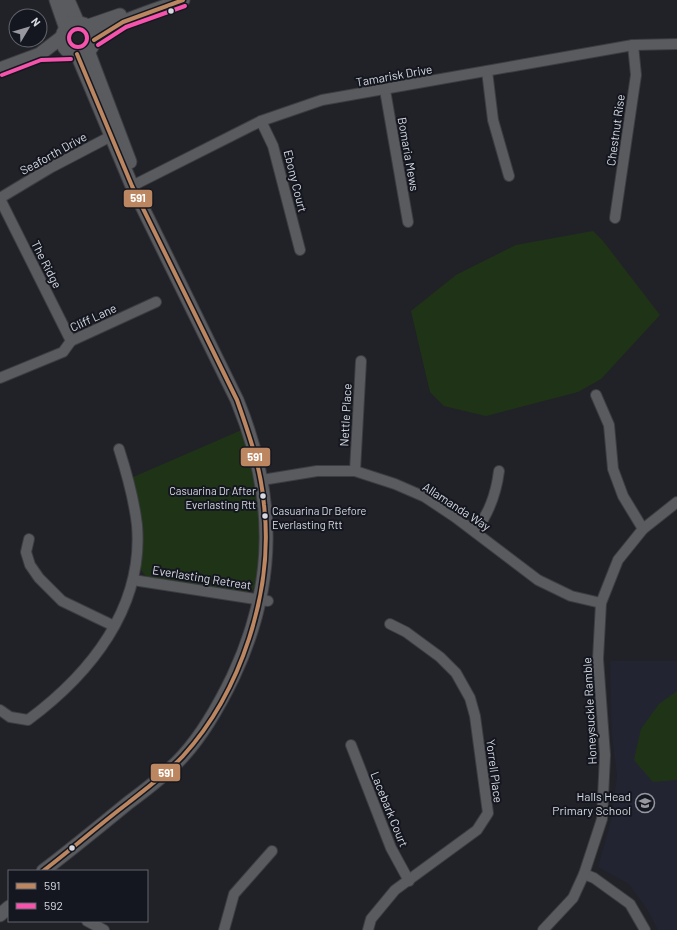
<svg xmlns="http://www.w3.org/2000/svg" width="677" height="930" font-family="Barlow,sans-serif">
  <rect width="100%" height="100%" fill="#212227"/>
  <polygon fill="#222432" points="610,661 677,661 677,930 658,930 647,909 629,884 598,867 611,821 617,776 612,735"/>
  <g fill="#1f3416">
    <polygon points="593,231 603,241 660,315 601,379 578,392 486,416 444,406 430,392 411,311 456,275 516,245"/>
    <polygon points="244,429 252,452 262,517 257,588 246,593 146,576 140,569 139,558 131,478"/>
    <polygon points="677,691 677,780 653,782 634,760 641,729 659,704"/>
  </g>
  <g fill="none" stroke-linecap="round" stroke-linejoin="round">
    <defs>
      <g id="minor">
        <polyline points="487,71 493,120 509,176"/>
        <polyline points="385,90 408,222"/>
        <polyline points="261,121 273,146 300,250"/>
        <polyline points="132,186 261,121 322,100 633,45 677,44"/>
        <polyline points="0,198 50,168 117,133"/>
        <polyline points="0,199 71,341"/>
        <polyline points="615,218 636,75 633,45"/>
        <polyline points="0,378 63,352 71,341 156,302"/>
        <polyline points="596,395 609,425 613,469 623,496 643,529"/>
        <polyline points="355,471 361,361"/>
        <polyline points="262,480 317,471 355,471 395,484 425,497 455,517 538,580 571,596 601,603"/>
        <path d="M 475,532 C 489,513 496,495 499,471"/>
        <polyline points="29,539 26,552 30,565 39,578 62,601 114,626"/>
        <polyline points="133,580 268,601"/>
        <path d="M 0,710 L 10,717 L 28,720 C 90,674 144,608 137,525 C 134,499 127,474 119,449"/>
        <polyline points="351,745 391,848 409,881"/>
        <polyline points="584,874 594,878 630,904 645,930"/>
        <polyline points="87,921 104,930"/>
        <polyline points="224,930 234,894 272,851"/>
        <polyline points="368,930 371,919 395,890 477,830 488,813 475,716 470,698 456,673 440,657 406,632 390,624"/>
        <polyline points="543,930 573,898 584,874 602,819 605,755 598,659 601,603 618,560 643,529 677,502"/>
      </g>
      <g id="tertiary">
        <polyline points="56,0 66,29"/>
        <polyline points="68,0 78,23"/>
        <circle cx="78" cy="39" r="16"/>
        <polyline points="88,26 120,15"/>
        <path d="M 94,40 C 112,22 158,9 183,0"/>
        <polyline points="88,51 130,162"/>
        <polyline points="0,69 40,54 62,37"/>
        <path d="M 43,871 C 72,849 100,826 128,803 C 147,789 167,774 183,756 C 204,733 219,706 233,677 C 277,584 276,495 237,400 L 132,186 L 77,54"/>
        <polyline points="0,915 9,907"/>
      </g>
    </defs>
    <use href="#minor" stroke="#3c3d42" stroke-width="12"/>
    <use href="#tertiary" stroke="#3c3d42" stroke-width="15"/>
    <use href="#minor" stroke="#5a5b5f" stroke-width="10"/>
    <use href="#tertiary" stroke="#5a5b5f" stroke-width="13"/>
    <defs>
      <g id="bus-1">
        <polyline points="94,40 123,22 183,0"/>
        <path d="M 43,871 C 72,849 99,825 128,803 C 147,788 166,774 183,756 C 241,692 274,591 264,505 C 261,468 249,434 237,400 L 132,186 L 77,54"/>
      </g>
      <g id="bus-2">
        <circle cx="78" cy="38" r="9"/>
        <polyline points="98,45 126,27 185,6"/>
        <polyline points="2,75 41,60 71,59"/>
      </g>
    </defs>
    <use href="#bus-1" stroke="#151720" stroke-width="7"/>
    <use href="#bus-2" stroke="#151720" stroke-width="7"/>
    <use href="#bus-1" stroke="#bb8660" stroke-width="4"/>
    <use href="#bus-2" stroke="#f653ac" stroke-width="4"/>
  </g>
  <defs>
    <symbol id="school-ring" viewBox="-11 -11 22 22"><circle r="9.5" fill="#151720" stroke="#9899a0" stroke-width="1.5"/><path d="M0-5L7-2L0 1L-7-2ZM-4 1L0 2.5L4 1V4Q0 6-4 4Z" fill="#9899a0"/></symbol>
  </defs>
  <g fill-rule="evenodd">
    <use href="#school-ring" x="634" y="792" width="22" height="22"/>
  </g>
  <g fill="#d8d9e1" stroke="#151720" stroke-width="1.5">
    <circle cx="171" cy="11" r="3.5"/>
    <circle cx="263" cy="496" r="3.5"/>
    <circle cx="265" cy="516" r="3.5"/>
    <circle cx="72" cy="848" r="3.5"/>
  </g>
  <g text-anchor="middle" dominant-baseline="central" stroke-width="4" stroke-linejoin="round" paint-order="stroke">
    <g font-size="11" fill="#d8d9e1" stroke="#151720" text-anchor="end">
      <text x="256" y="490">Casuarina Dr After<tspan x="256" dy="14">Everlasting Rtt</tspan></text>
      <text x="272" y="510" text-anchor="start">Casuarina Dr Before<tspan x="272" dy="14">Everlasting Rtt</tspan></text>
    </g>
    <g font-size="12" fill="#d8d9e1" stroke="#151720">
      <text transform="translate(394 75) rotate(-10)">Tamarisk Drive</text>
      <text transform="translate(615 130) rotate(-82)">Chestnut Rise</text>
      <text transform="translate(53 153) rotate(-29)">Seaforth Drive</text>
      <text transform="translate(409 154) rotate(80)">Bomaria Mews</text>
      <text transform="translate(296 181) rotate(76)">Ebony Court</text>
      <text transform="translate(47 264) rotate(63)">The Ridge</text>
      <text transform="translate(93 317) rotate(-25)">Cliff Lane</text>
      <text transform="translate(345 415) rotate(-87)">Nettle Place</text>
      <text transform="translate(457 506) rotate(33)">Allamanda Way</text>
      <text transform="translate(202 577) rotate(9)">Everlasting Retreat</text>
      <text transform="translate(589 711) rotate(-93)">Honeysuckle Ramble</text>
      <text transform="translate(495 771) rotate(83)">Yorrell Place</text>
      <text transform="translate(390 809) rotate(68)">Lacebark Court</text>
    </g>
    <g font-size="12" fill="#d8d9e1" stroke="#151720" text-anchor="end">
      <text x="631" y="796">Halls Head<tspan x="631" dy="14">Primary School</tspan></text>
    </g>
  </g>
  <g stroke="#151720" stroke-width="1.5">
    <rect x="123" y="189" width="30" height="19" rx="4" fill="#bb8660"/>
    <rect x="240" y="447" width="31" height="20" rx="4" fill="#bb8660"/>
    <rect x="150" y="763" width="31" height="19" rx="4" fill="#bb8660"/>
  </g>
  <g font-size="11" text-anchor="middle" font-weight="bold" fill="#fff">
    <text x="138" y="202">591</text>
    <text x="255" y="461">591</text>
    <text x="166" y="777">591</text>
  </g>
  <rect x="8" y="870" width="140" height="52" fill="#151720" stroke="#63656d"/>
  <rect x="16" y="883" width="20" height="6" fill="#bb8660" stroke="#63656d"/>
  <text x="44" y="890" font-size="12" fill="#d8d9e1">591</text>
  <rect x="16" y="903" width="20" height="6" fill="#f653ac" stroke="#63656d"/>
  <text x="44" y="910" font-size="12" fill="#d8d9e1">592</text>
  <g transform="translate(28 28) rotate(52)"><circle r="19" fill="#151720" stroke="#63656d"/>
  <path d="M0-3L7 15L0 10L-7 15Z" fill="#9899a0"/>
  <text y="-6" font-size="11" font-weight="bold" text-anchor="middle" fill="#d8d9e1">N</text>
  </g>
</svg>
